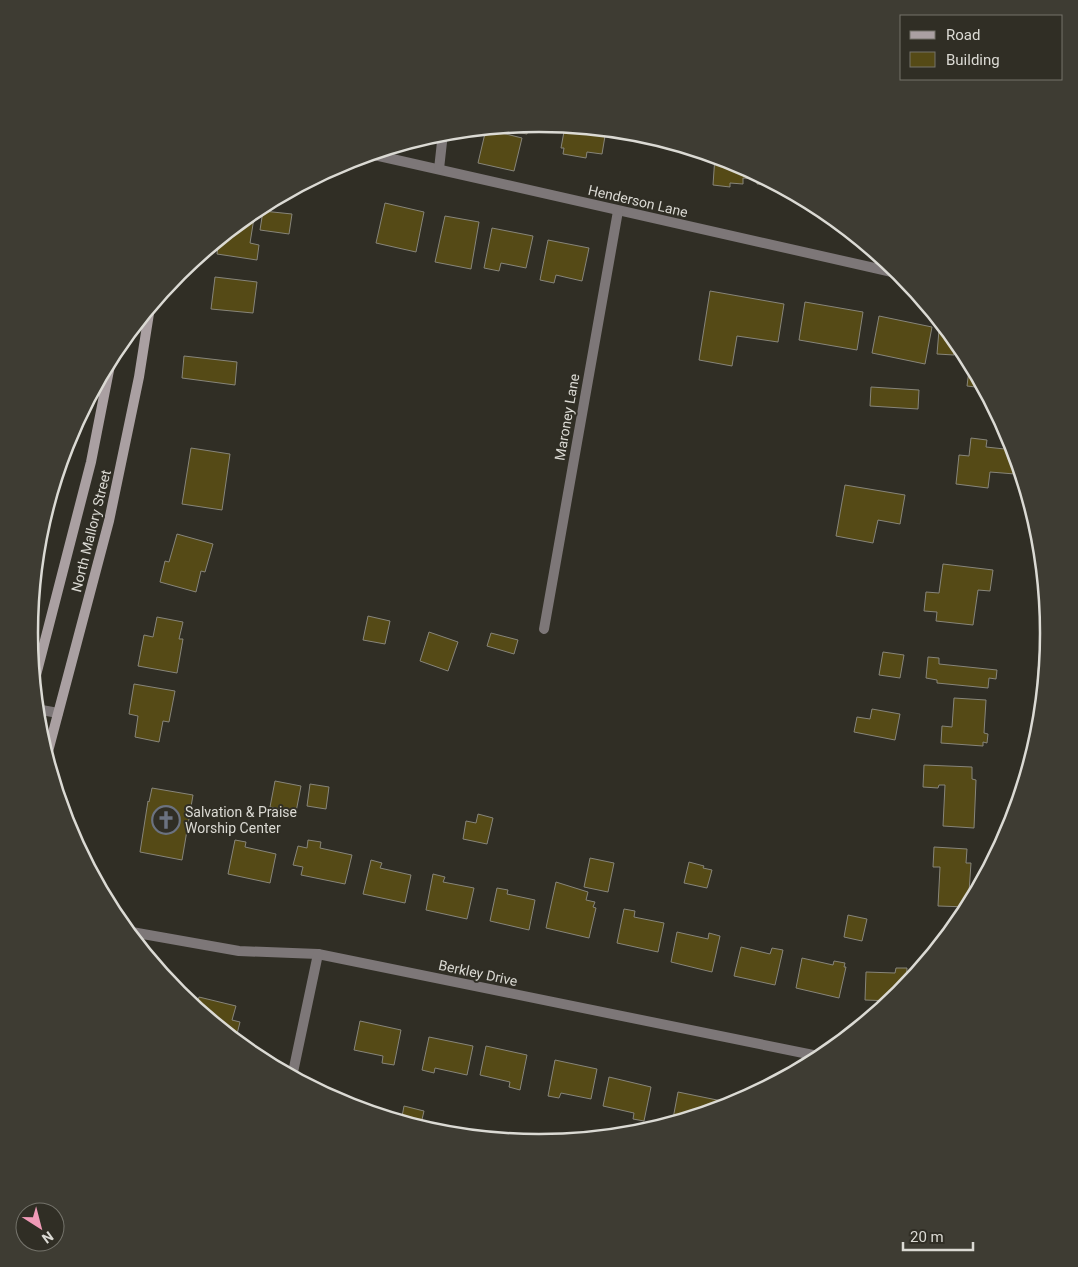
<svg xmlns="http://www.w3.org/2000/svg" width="1078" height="1267" font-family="Roboto,sans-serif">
  <rect width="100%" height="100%" fill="#302e25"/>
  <g fill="#554a16" stroke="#87857a">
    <polygon points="529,124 527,134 492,128"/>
    <polygon points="565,126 606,130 602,154 587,152 586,158 563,154 564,148 561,148"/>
    <polygon points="486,129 522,138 514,171 478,163"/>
    <polygon points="715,156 735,162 779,186 757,184 757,179 743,178 743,184 730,183 730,187 713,185"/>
    <polygon points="385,203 424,212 416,252 376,243"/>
    <polygon points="263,211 292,214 289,234 260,230"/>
    <polygon points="445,216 479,222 471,269 435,262"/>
    <polygon points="246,217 254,218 250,243 259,245 257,260 217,254 219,239"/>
    <polygon points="492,228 533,236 526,268 501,263 499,271 484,268"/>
    <polygon points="548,240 589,248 582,281 556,275 554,283 540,280"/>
    <polygon points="215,277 257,282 253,313 211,309"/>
    <polygon points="710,291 784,304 778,342 737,336 732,366 699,360"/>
    <polygon points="805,302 863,312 857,350 799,340"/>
    <polygon points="879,316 932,327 925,364 872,353"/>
    <polygon points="939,330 948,331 955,340 954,355 937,354"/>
    <polygon points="184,356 237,362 235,385 182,378"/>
    <polygon points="970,362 984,388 967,386"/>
    <polygon points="871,387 919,390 918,409 870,406"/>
    <polygon points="971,438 987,440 986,447 1014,450 1017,458 1015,474 990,472 988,488 956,484 959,455 969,456"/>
    <polygon points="191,448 230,454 222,510 182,504"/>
    <polygon points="845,485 905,495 900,524 878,520 873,543 836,536"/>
    <polygon points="177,534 213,544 205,572 201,571 196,592 160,582 165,561 169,562"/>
    <polygon points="943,564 993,570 990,591 978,590 973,625 936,621 937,612 924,611 926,592 939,593"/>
    <polygon points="368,616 390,621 385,644 363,640"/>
    <polygon points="157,617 183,622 179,639 183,639 177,673 138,666 144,635 153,637"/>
    <polygon points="429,632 458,642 448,671 420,661"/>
    <polygon points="491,633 518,640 514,654 487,646"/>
    <polygon points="883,652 904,655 900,678 879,675"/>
    <polygon points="928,657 939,658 939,664 997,670 996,679 989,678 988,688 937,683 937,680 926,678"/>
    <polygon points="134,684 175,691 169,722 163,721 159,742 135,737 138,716 129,714"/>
    <polygon points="954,698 986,700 984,733 988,734 987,743 983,742 983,746 941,743 942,726 952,727"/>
    <polygon points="872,709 900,714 895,740 854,732 857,717 870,719"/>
    <polygon points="924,765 972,767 972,779 976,780 974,828 943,826 945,785 939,785 938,788 923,787"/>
    <polygon points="275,781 301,786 296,812 270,807"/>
    <polygon points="310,784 329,787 326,809 307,806"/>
    <polygon points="152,788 193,795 182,860 140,852 148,801 149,802"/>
    <polygon points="478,814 493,818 487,844 463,839 466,821 476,823"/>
    <polygon points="235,840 246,842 245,847 276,854 270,883 228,874"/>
    <polygon points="308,840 321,842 320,848 352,855 345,884 301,875 303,867 293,865 298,846 307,848"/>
    <polygon points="934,847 967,849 966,863 971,863 968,907 938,906 940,867 933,867"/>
    <polygon points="590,858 614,863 608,892 584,887"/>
    <polygon points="371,860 382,863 380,868 411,875 405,903 363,894"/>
    <polygon points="689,862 704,866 703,868 712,870 707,888 684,883"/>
    <polygon points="433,874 445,877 443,882 474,888 467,919 426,910"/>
    <polygon points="556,882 588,892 586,900 595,902 593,907 596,908 589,938 546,928"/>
    <polygon points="497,888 508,890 507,894 535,900 529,930 490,921"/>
    <polygon points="624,909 635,911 634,917 664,923 658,952 617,943"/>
    <polygon points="848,915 867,919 862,941 844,937"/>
    <polygon points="677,932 708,939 709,933 720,936 712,972 671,962"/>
    <polygon points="741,947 770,954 772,948 783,950 775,985 734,976"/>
    <polygon points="802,958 833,965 834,961 845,963 844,967 846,967 839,998 796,988"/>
    <polygon points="896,968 907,968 906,986 900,995 892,1001 865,1000 866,972 895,973"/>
    <polygon points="199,997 236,1006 232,1020 240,1022 237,1034 228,1032 226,1034 196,1009"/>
    <polygon points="360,1021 401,1030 394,1065 382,1063 383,1056 354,1050"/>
    <polygon points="429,1037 473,1046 467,1075 435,1068 434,1073 422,1070"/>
    <polygon points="486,1046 527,1055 520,1090 509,1087 510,1082 480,1075"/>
    <polygon points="555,1060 597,1069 591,1099 561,1093 559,1098 548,1096"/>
    <polygon points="609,1077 651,1087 644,1121 633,1119 634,1113 603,1106"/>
    <polygon points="678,1092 722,1101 720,1109 672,1124"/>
    <polygon points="404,1106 424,1111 420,1128 401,1122"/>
  </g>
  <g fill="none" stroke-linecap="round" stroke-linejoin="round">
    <g stroke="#7d7778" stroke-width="10">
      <polyline points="370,154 901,274"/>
      <polyline points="439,169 443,133"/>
      <polyline points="544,629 618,211"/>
      <polyline points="36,709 58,713"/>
      <polyline points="126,931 239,951 318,954 823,1057"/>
      <polyline points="292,1077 318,954"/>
    </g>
    <g stroke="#aaa0a2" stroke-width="10">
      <polyline points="34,683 91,462 112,355"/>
      <polyline points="1037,743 1047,614"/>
      <polyline points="46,759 109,521 139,377 150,307"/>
    </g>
  </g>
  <defs>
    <symbol id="church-ring" viewBox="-11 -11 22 22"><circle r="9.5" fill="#302e25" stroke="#6b7280" stroke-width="1.5"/><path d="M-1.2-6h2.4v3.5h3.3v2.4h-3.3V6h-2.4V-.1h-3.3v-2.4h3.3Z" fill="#6b7280"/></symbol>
  </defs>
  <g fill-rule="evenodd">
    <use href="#church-ring" x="150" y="804" width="32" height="32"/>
  </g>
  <g text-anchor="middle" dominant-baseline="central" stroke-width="4" stroke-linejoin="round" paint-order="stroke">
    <g font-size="14" fill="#dbdad4" stroke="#302e25">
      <text transform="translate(638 201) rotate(13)">Henderson Lane</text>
      <text transform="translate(567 417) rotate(-80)">Maroney Lane</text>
      <text transform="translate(91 531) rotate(-76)">North Mallory Street</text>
      <text transform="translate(478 973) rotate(12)">Berkley Drive</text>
    </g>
    <g font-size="14" fill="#dbdad4" stroke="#302e25" text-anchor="start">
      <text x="185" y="812">Salvation &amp; Praise<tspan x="185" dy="16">Worship Center</tspan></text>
    </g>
  </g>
  <path d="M0 0H1078V1267H0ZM38 633a501 501 0 1 1 1002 0a501 501 0 1 1-1002 0Z" fill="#3e3c33" fill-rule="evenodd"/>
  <path fill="none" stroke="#dbdad4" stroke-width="2.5" d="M38 633a501 501 0 1 1 1002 0a501 501 0 1 1-1002 0Z"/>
  <rect x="900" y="15" width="162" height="65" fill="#302e25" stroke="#74736b"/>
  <rect x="910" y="31" width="25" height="8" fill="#aaa0a2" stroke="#74736b"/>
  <text x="946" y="40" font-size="15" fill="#dbdad4">Road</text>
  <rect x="910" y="52" width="25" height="15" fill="#554a16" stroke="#74736b"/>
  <text x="946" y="65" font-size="15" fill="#dbdad4">Building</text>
  <g transform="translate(40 1227) rotate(144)"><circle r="24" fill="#302e25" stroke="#74736b"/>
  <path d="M0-4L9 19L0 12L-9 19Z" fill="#f09ab7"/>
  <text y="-8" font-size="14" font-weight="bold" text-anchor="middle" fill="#dbdad4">N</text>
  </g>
  <path d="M903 1242v8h70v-8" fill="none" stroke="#dbdad4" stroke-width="2.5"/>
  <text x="910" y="1242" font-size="15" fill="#dbdad4" stroke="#302e25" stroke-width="4" paint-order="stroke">20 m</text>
</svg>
